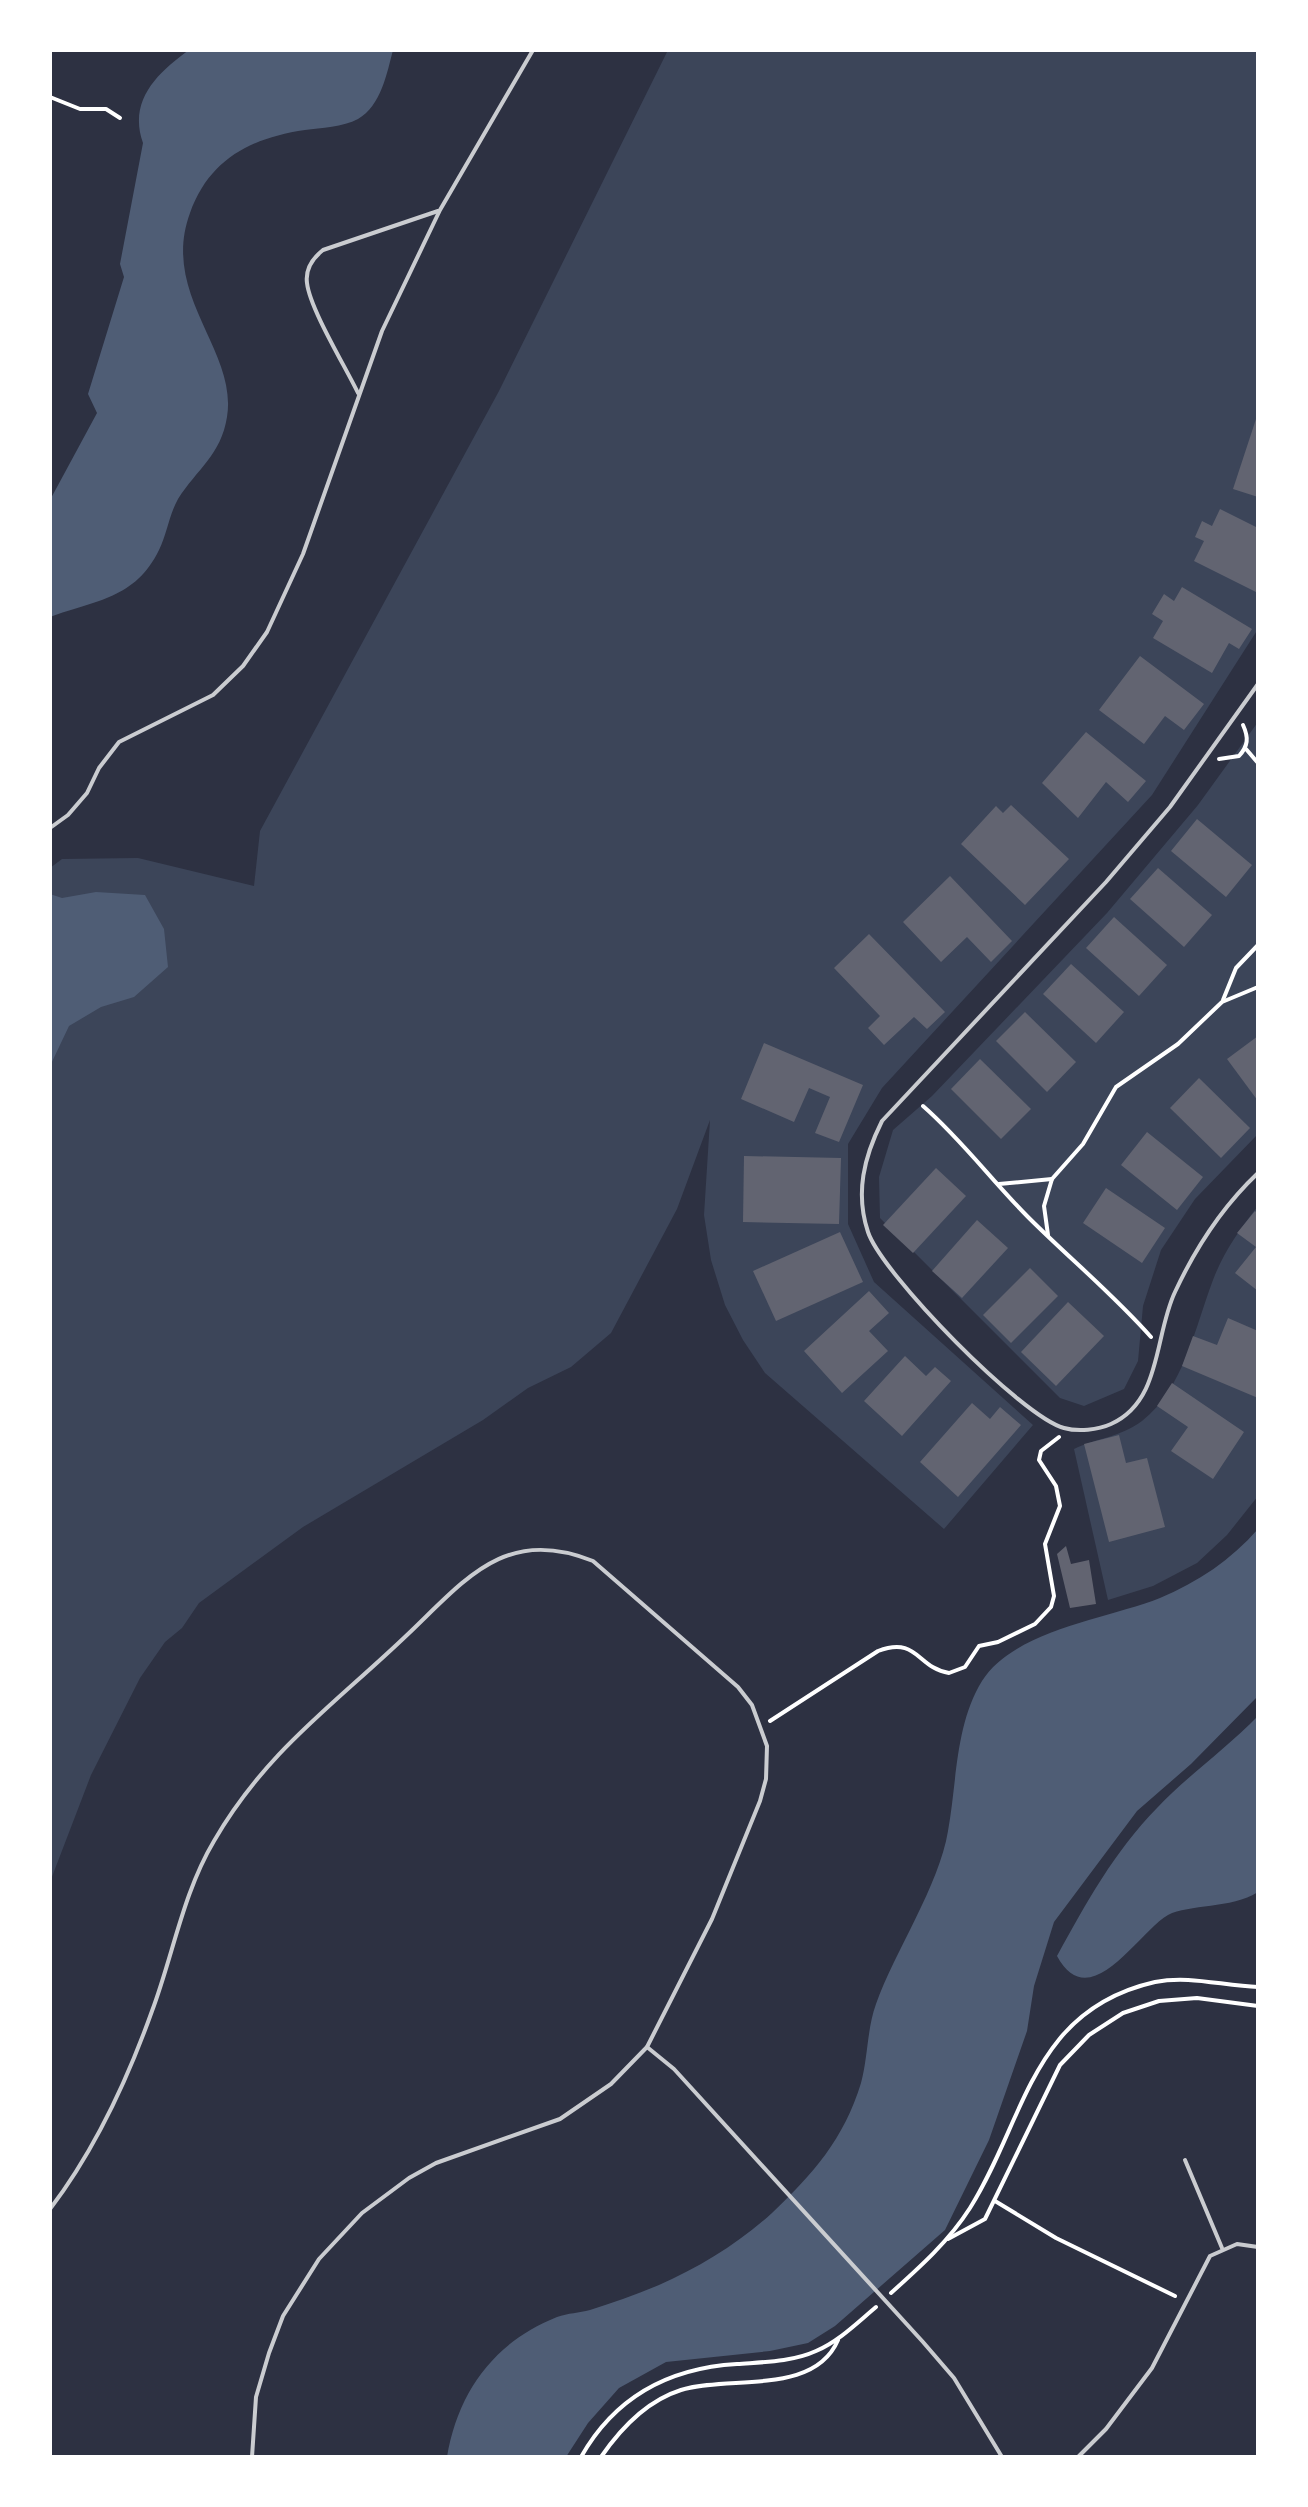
<svg xmlns="http://www.w3.org/2000/svg" width="1308" height="2507" font-family="Montserrat,sans-serif">
  <rect width="100%" height="100%" fill="#2d3142"/>
  <g fill="#3c4559">
    <polygon points="668,50 1258,50 1258,629 1152,795 882,1088 848,1144 848,1224 874,1282 1033,1425 944,1529 765,1373 743,1340 725,1305 711,1260 704,1215 710,1120 677,1209 611,1333 571,1367 528,1388 483,1420 303,1527 199,1603 182,1628 165,1642 140,1678 91,1775 50,1882 50,868 62,859 138,858 254,886 260,831 499,391"/>
    <polygon points="1258,722 1258,1134 1195,1199 1161,1250 1143,1306 1138,1361 1124,1389 1084,1406 1060,1398 880,1218 879,1177 893,1130 932,1096 1107,913 1198,805"/>
    <path d="M 1258,1206 L 1258,1496 L 1227,1535 L 1197,1563 L 1153,1586 L 1108,1600 L 1074,1449 C 1097,1438 1121,1437 1142,1421 C 1184,1388 1195,1327 1213,1280 C 1223,1253 1240,1229 1258,1206 Z"/>
  </g>
  <g fill="#4f5d75">
    <path d="M 189,50 L 393,50 C 387,73 381,106 358,119 C 343,127 321,128 305,130 C 250,138 209,160 190,213 C 160,295 238,350 227,417 C 221,455 197,469 178,499 C 169,515 167,534 159,550 C 135,599 96,600 50,617 L 50,500 L 97,413 L 88,394 L 124,277 L 120,264 L 143,143 C 128,101 157,73 189,50 Z"/>
    <polygon points="96,892 145,895 164,929 168,967 134,997 101,1007 69,1026 50,1066 50,894 62,898"/>
    <path d="M 1258,1529 L 1258,1696 L 1191,1764 L 1137,1811 L 1054,1922 L 1034,1986 L 1027,2031 L 989,2140 L 945,2230 L 835,2326 L 808,2343 L 770,2351 L 666,2362 L 619,2388 L 588,2423 L 566,2457 L 447,2457 C 458,2392 494,2342 557,2317 C 568,2313 579,2313 590,2310 C 613,2303 637,2294 659,2285 C 700,2267 739,2243 772,2213 C 813,2174 844,2139 861,2083 C 868,2057 867,2029 876,2004 C 895,1951 939,1886 948,1831 C 957,1782 955,1725 982,1681 C 1014,1630 1107,1619 1160,1598 C 1198,1582 1231,1560 1258,1529 Z"/>
    <path d="M 1258,1716 L 1258,1892 C 1231,1909 1189,1904 1168,1915 C 1138,1932 1090,2017 1057,1956 C 1086,1903 1114,1852 1157,1808 C 1187,1776 1226,1749 1258,1716 Z"/>
  </g>
  <g fill="#626471">
    <polygon points="1257,416 1258,416 1258,497 1233,489"/>
    <polygon points="1220,509 1258,528 1258,593 1194,561 1204,541 1195,537 1202,521 1212,526"/>
    <polygon points="1182,587 1252,629 1239,649 1229,643 1212,673 1153,638 1163,621 1152,614 1164,594 1174,601"/>
    <polygon points="1140,656 1204,704 1184,730 1165,716 1144,744 1099,710"/>
    <polygon points="1086,732 1146,781 1128,802 1106,782 1078,818 1042,783"/>
    <polygon points="1011,805 1069,859 1025,905 961,844 996,806 1003,813"/>
    <polygon points="1197,819 1252,865 1226,897 1171,851"/>
    <polygon points="1158,868 1212,915 1184,947 1130,899"/>
    <polygon points="950,876 1012,941 991,962 967,937 941,962 903,922"/>
    <polygon points="1114,917 1167,965 1139,996 1086,948"/>
    <polygon points="869,934 945,1012 927,1029 914,1017 884,1045 868,1028 880,1016 834,968"/>
    <polygon points="1071,964 1124,1012 1096,1043 1043,994"/>
    <polygon points="1025,1012 1076,1062 1047,1092 996,1041"/>
    <polygon points="1258,1036 1258,1101 1227,1059"/>
    <polygon points="764,1043 863,1085 839,1142 815,1133 830,1097 809,1088 794,1122 741,1099"/>
    <polygon points="980,1059 1031,1109 1001,1139 951,1089"/>
    <polygon points="1199,1078 1250,1128 1221,1158 1170,1108"/>
    <polygon points="1147,1132 1203,1177 1177,1210 1121,1165"/>
    <polygon points="744,1156 841,1158 839,1224 743,1222"/>
    <polygon points="936,1168 966,1196 913,1253 883,1225"/>
    <polygon points="1106,1188 1165,1228 1142,1263 1083,1223"/>
    <polygon points="1255,1211 1258,1214 1258,1291 1235,1273 1256,1247 1237,1233"/>
    <polygon points="977,1220 1008,1248 962,1298 932,1271"/>
    <polygon points="840,1232 863,1282 776,1321 753,1271"/>
    <polygon points="1030,1268 1058,1296 1011,1343 983,1315"/>
    <polygon points="869,1291 889,1313 869,1331 888,1351 842,1393 804,1351"/>
    <polygon points="1068,1302 1104,1336 1056,1386 1021,1352"/>
    <polygon points="1228,1318 1258,1331 1258,1398 1182,1366 1193,1336 1217,1345"/>
    <polygon points="905,1356 926,1376 935,1367 951,1381 902,1436 864,1401"/>
    <polygon points="1172,1383 1244,1432 1213,1479 1171,1451 1188,1427 1157,1406"/>
    <polygon points="972,1403 990,1419 1000,1407 1021,1425 958,1497 920,1462"/>
    <polygon points="1119,1435 1126,1463 1147,1458 1165,1527 1109,1542 1084,1444"/>
    <polygon points="1066,1546 1071,1564 1089,1560 1096,1604 1070,1608 1057,1554"/>
  </g>
  <g fill="none" stroke-linecap="round" stroke-linejoin="round">
    <g stroke="#fff" stroke-width="4">
      <polyline points="50,97 80,109 106,109 120,118"/>
      <polyline points="1246,749 1258,763"/>
      <path d="M 1219,759 L 1239,756 C 1248,746 1249,738 1243,725"/>
      <polyline points="1223,1000 1236,968 1258,945"/>
      <path d="M 923,1106 C 962,1140 992,1181 1028,1217 C 1069,1258 1113,1294 1151,1337"/>
      <polyline points="999,1184 1052,1179"/>
      <polyline points="1048,1235 1044,1206 1052,1179 1083,1144 1116,1087 1178,1044 1222,1002 1258,987"/>
      <path d="M 770,1721 L 878,1651 C 918,1636 917,1668 949,1673 L 965,1667 L 979,1646 L 998,1642 L 1035,1624 L 1051,1607 L 1054,1596 L 1045,1544 L 1060,1506 L 1056,1486 L 1039,1460 L 1041,1451 L 1059,1437"/>
      <polyline points="995,2201 1056,2238 1175,2296"/>
      <polyline points="948,2239 985,2219 1060,2065 1089,2035 1123,2013 1159,2001 1197,1998 1258,2006"/>
      <path d="M 891,2293 C 920,2267 949,2241 970,2208 C 1026,2119 1031,2010 1155,1982 C 1190,1975 1223,1986 1258,1987"/>
      <path d="M 581,2457 C 615,2397 669,2368 737,2364 C 763,2362 792,2362 816,2351 C 839,2341 857,2323 876,2307"/>
      <path d="M 601,2457 C 621,2428 646,2401 681,2390 C 730,2375 814,2396 838,2340"/>
    </g>
    <g stroke="#caccd0" stroke-width="4">
      <path d="M 358,393 C 345,366 310,309 307,283 C 305,268 313,258 323,250 L 438,211"/>
      <path d="M 1258,684 L 1170,807 L 1106,882 L 882,1121 C 864,1157 855,1193 868,1232 C 882,1274 1022,1417 1064,1428 C 1078,1432 1098,1430 1111,1424 C 1162,1401 1154,1336 1175,1292 C 1196,1247 1222,1207 1258,1173"/>
      <polyline points="50,828 68,815 87,793 99,768 119,742 213,695 243,666 267,632 303,554 382,331 440,210 533,50"/>
      <polyline points="647,2047 674,2069 923,2342 954,2378 1002,2457"/>
      <polyline points="1185,2160 1222,2248"/>
      <path d="M 50,2209 C 95,2150 127,2081 152,2011 C 173,1955 183,1893 214,1841 C 266,1751 335,1704 407,1635 C 466,1579 505,1526 593,1561 L 738,1687 L 752,1705 L 767,1746 L 766,1779 L 760,1801 L 712,1919 L 647,2047 L 611,2084 L 560,2119 L 436,2163 L 409,2178 L 362,2213 L 319,2259 L 283,2316 L 269,2353 L 256,2397 L 252,2457"/>
      <polyline points="1078,2457 1106,2429 1152,2368 1210,2256 1237,2244 1258,2247"/>
    </g>
  </g>
  <rect width="1308" height="2507" fill="none" stroke="#ffffff" stroke-width="104"/>
</svg>
